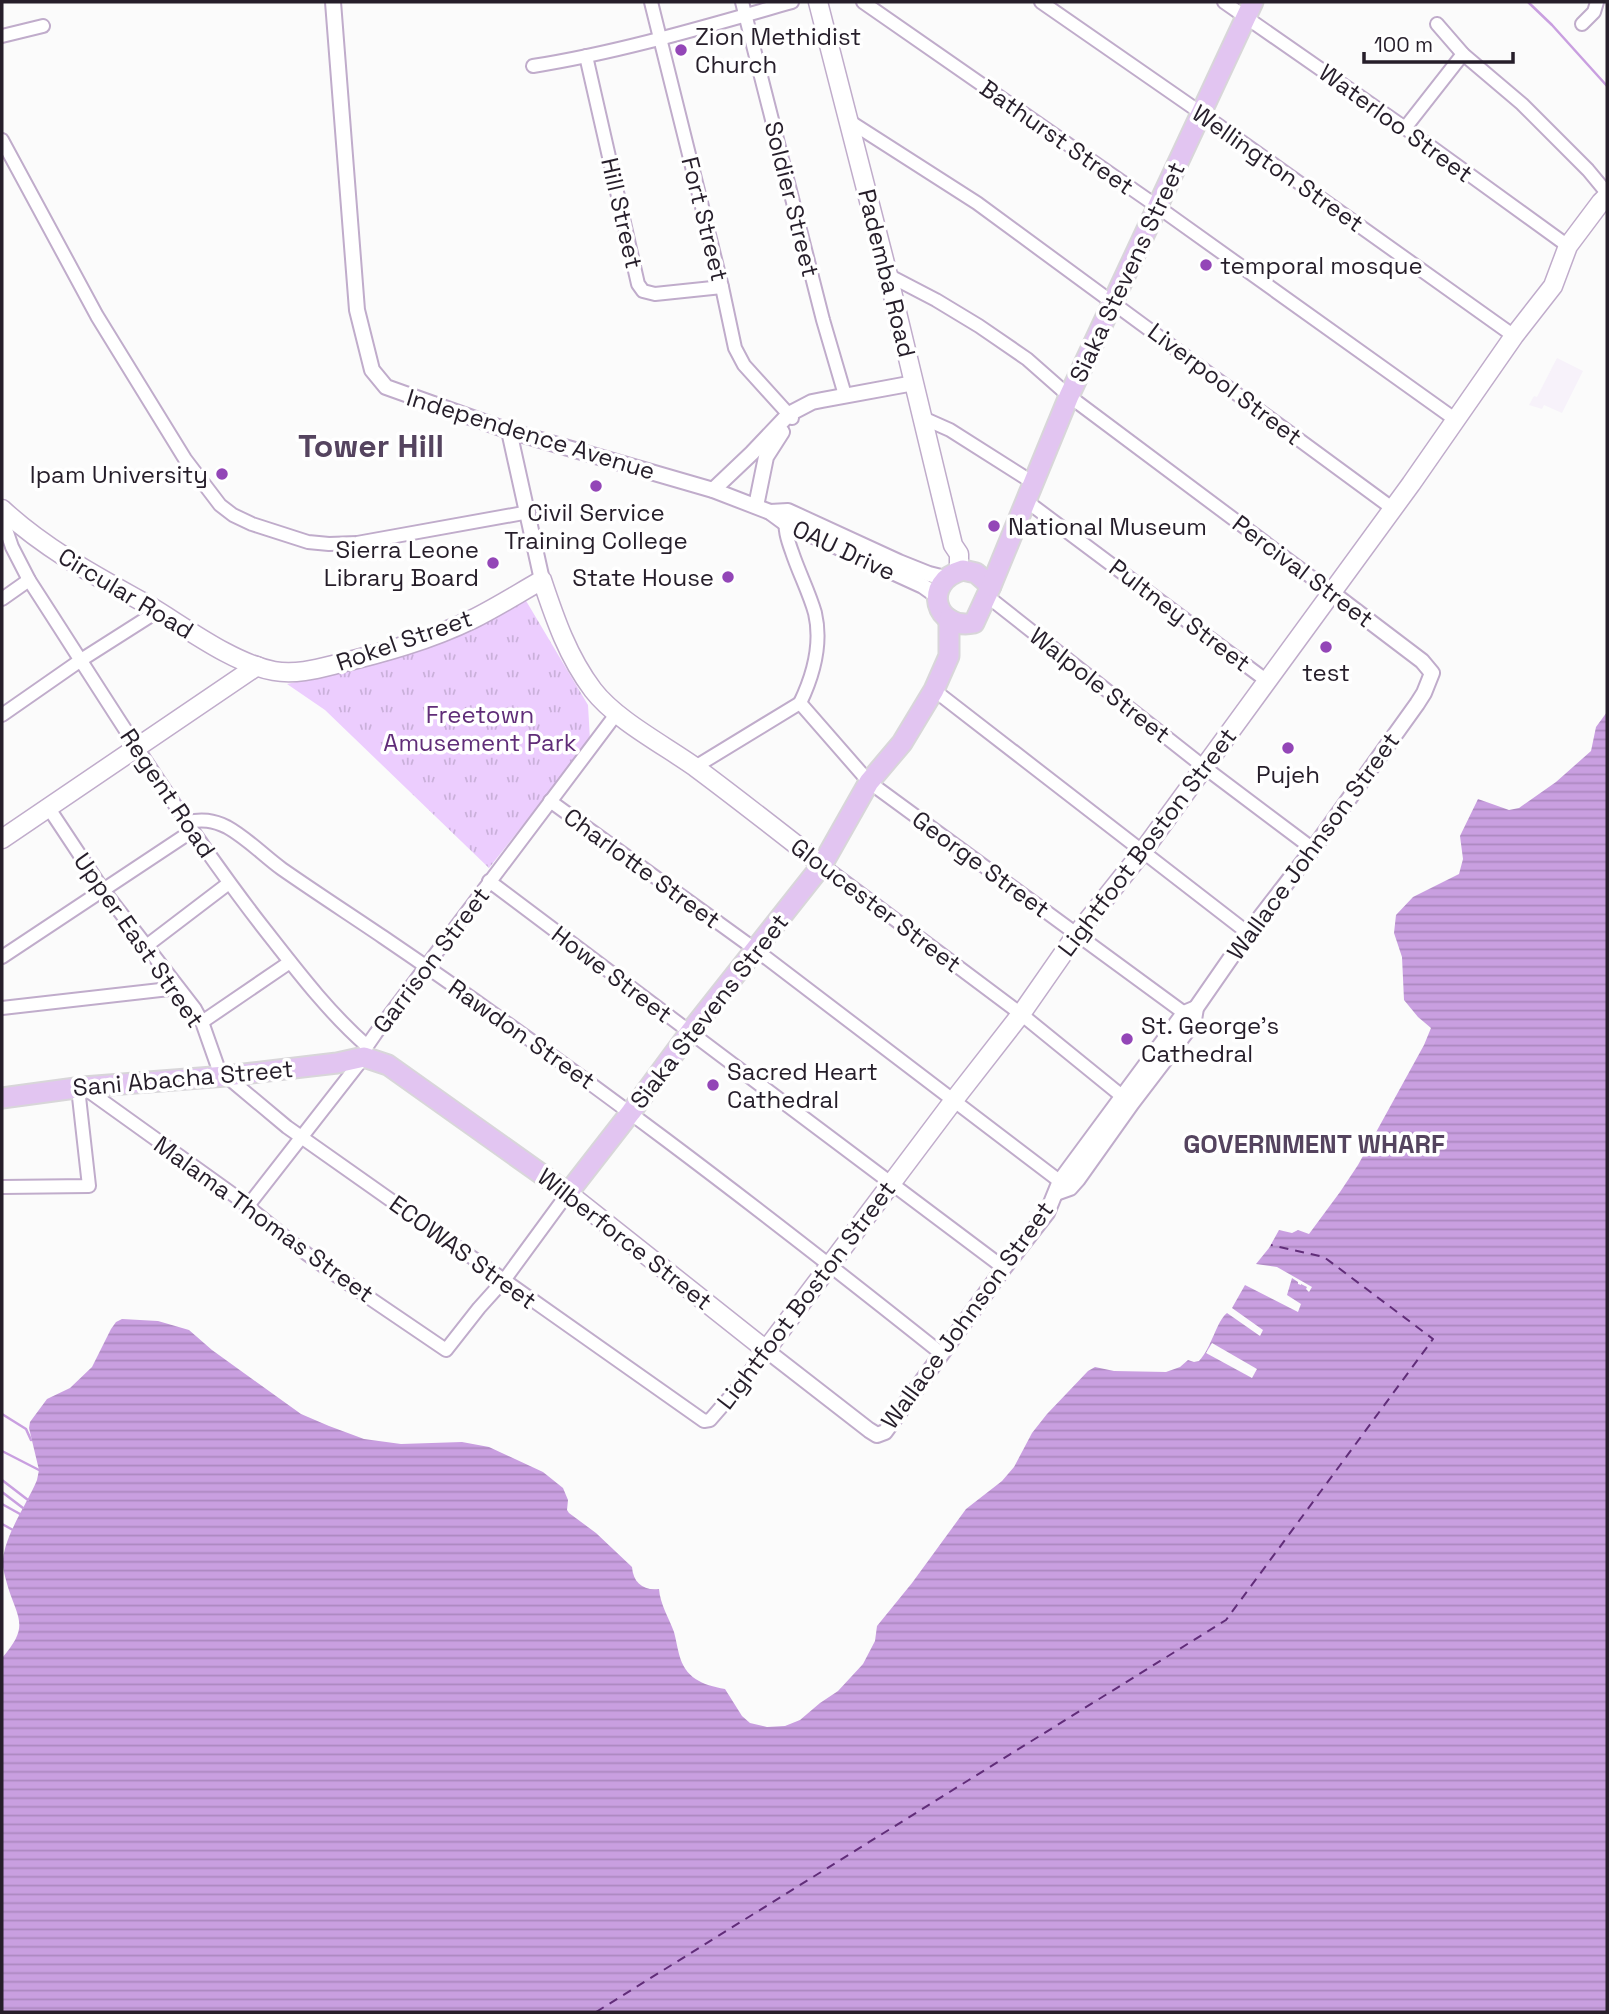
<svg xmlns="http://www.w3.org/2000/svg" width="1609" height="2014" font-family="'Space Grotesk',sans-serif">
  <defs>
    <pattern id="grass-tufts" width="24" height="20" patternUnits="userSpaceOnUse" patternTransform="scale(1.75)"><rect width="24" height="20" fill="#eccdfe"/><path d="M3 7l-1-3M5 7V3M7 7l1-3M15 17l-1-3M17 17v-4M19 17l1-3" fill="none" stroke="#cab0da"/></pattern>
    <pattern id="water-rules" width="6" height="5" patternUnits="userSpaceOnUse" patternTransform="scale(1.75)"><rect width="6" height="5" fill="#c99fe0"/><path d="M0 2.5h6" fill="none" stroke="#ac88c0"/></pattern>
  </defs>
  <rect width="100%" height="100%" fill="#fbfbfb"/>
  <polygon fill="#f7f2fa" points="1557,358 1583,371 1562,413 1544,405 1542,409 1529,405 1534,396 1537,397"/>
  <polygon fill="url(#grass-tufts)" points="522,594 588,705 590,740 489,868 325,710 287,684 359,668 429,647 458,635"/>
  <path fill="url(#water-rules)" d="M 1607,712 L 1607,2012 L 2,2012 L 2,1658 C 32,1624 16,1618 6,1580 C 4,1573 2,1566 3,1559 C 6,1533 27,1504 37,1480 L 39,1470 L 29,1428 L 30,1422 L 47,1399 L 70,1388 L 92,1367 L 111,1329 L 116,1322 L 122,1319 L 158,1321 L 189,1330 L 212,1350 L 301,1414 L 329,1426 L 364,1439 L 401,1444 L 462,1442 L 489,1447 L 543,1472 L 563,1488 L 568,1500 L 567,1510 L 569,1513 L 596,1533 L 632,1567 C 633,1583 644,1591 659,1589 C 660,1604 669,1618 674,1632 C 676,1639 677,1647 679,1654 C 685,1678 702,1685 725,1689 L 742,1716 L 750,1723 L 767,1727 L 785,1726 L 800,1720 L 820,1703 L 838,1691 L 863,1664 L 875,1641 L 877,1626 L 912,1583 L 966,1509 L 1002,1481 L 1014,1467 L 1032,1433 L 1047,1414 L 1088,1371 L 1095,1367 L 1114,1371 L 1166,1372 L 1180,1367 L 1188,1360 L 1194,1362 L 1199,1361 C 1212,1347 1216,1322 1227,1313 L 1260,1336 L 1263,1330 L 1232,1308 L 1245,1285 L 1298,1312 L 1301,1304 L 1287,1295 L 1292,1278 L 1298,1282 L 1298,1284 L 1301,1285 L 1301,1284 L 1307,1287 L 1306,1289 L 1309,1292 L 1312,1287 L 1277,1267 L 1256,1264 L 1269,1248 L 1279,1230 L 1292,1233 L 1298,1230 L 1309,1234 L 1340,1192 L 1358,1165 L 1424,1045 L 1431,1028 L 1418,1017 L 1404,1000 L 1402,957 L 1394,933 L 1396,915 L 1413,897 L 1459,874 L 1463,859 L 1460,836 L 1478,799 L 1509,810 L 1519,808 L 1556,782 L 1591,751 L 1596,727 Z"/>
  <polygon fill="#fbfbfb" points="1212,1343 1257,1369 1252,1378 1206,1353"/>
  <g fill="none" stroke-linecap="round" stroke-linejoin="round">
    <g stroke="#c99fe0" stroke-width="2.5">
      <polyline points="1528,2 1552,25 1607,86"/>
      <polyline points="2,1414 26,1429 31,1440"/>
      <polyline points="2,1451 39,1470"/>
      <polyline points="2,1480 28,1500"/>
      <polyline points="2,1492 23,1508"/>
      <polyline points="2,1504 20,1514"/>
      <polyline points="2,1524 13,1530"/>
    </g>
    <polyline stroke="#612d79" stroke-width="2" stroke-dasharray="9 7" stroke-linecap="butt" points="596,2012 1226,1620 1433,1339 1324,1257 1271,1245"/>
    <defs>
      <g id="minor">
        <polyline points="651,2 722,287 735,348 744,365 792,418"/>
        <polyline points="742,2 823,320 845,395"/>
        <polyline points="863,2 1158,207 1456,420"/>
        <polyline points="1041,2 1201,113 1514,336"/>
        <polyline points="1224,2 1405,128 1568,246"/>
        <polyline points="1437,24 1463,54 1522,104 1588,170 1607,193"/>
        <polyline points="1582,24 1594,12 1597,2"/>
        <polyline points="2,36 43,26"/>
        <polyline points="586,56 638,284 643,291 655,294 722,287"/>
        <path d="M 533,66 C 621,52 707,26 792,2"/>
        <polyline points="849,121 977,203 1392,508"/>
        <polyline points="1405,128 1463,54"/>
        <polyline points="2,140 97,316 185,459 220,505 233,515 252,524 308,542 329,544 357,543 529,512"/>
        <polyline points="888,275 936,300 979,326 1027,359 1069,396 1331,592"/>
        <polyline points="923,418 950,430 1032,482"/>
        <polyline points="1025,500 1267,681"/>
        <path d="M 787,515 C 783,527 788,541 792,552 C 799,573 809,592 815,613 C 822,643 813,676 800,703"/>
        <path d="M 2,518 L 12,547 L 29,580 C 105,697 177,816 262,926 C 295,968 327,1011 367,1046"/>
        <polyline points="987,596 1204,767 1313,849"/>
        <polyline points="2,599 29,580"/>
        <polyline points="934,690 1248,933"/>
        <polyline points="800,703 869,782 1191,1018"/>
        <polyline points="2,715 81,660 158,611"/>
        <polyline points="695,767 800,703"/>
        <polyline points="550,801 756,950 1066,1186"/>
        <polyline points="48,807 103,890 195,1009 202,1022 221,1076"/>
        <path d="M 187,822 C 202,819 213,820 227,827 C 247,838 264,856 282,869 C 315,892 349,914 383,937 C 576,1068 760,1209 942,1354"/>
        <polyline points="822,865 1021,1014 1128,1101"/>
        <polyline points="489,881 1004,1268"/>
        <polyline points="145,947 229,883"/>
        <polyline points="2,957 192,831"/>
        <polyline points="2,1008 178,988"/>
        <polyline points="202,1022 290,962"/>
        <polyline points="226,1076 287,1127 704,1421 710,1420 737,1389 766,1350"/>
        <polyline points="83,1087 235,1196 296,1246 337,1276 446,1350 479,1308 505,1279 568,1193"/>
        <polyline points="2,1187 89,1186 78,1088"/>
        <polyline points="247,1207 364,1057 367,1046 376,1033 617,713"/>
      </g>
      <g id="tertiary">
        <polyline points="333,2 357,310 372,370 386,387 509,431 713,490 770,512 785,523 923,586 937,596"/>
        <polyline points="509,431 542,580"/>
        <polyline points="713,490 752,453 789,414 812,402 822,400 914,383"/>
        <polyline points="756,506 766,457 782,432"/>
        <polyline points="770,512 788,511 899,562 929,574 945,578"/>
        <polyline points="1056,1193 1070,1188 1078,1179 1132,1103 1190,1027 1194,1020 1196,1008 1248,933 1313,849 1417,704 1424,693 1432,673 1422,661 1331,592"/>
        <polyline points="766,1350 869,1430 877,1435 885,1432 1004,1268 1047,1213 1060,1181 1071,1166 1184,1013 1196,1008"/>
      </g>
      <g id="secondary">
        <polyline points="818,2 888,275 953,545 959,554 959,571"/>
        <path d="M 2,509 C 45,549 96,576 148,605 C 185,627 232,663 274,671 C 295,675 317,669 337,664 C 383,653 430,640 473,619 C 497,607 519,593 542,580 C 555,619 568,657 593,690 C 616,720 664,745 695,767 C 738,799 780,832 822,865"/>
        <polyline points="2,839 257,666"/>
        <polyline points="568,1193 766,1350 954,1100 1021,1014 1076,935 1143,851 1411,484 1514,336 1553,286 1568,246 1601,202 1607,196"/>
      </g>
      <g id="primary">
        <path d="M 963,570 L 976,573 L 991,586 L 974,623 C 935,631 921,582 963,570 Z"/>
        <polyline points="991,586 1069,396 1253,2"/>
        <polyline points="2,1098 83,1087 226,1076 337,1063 364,1057 388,1065 568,1193 631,1112 690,1032 822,865 869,782 902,743 934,690 949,656 949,619"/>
      </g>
    </defs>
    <use href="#minor" stroke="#c0accb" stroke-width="16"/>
    <use href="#tertiary" stroke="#c0accb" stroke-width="18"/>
    <use href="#secondary" stroke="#c0accb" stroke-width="21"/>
    <use href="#primary" stroke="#d8d6d9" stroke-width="23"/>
    <use href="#minor" stroke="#fff" stroke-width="12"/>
    <use href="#tertiary" stroke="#fff" stroke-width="14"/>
    <use href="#secondary" stroke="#fff" stroke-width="18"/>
    <use href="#primary" stroke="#e2c5f1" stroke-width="19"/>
  </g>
  <g fill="#9346b7" stroke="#fff" stroke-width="2.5">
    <circle cx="681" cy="50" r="7"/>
    <circle cx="1206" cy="265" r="7"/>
    <circle cx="222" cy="474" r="7"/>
    <circle cx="596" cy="486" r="7"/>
    <circle cx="994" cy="526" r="7"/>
    <circle cx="493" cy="563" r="7"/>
    <circle cx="728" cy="577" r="7"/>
    <circle cx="1326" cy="647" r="7"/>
    <circle cx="1288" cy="748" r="7"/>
    <circle cx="1127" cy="1039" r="7"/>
    <circle cx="713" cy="1085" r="7"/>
  </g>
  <g text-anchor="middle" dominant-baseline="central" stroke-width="7" stroke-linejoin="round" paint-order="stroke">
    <g font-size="24" fill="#261e2a" stroke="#fff" text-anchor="start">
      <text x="695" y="36">Zion Methidist<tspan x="695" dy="28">Church</tspan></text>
      <text x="1220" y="265">temporal mosque</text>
      <text x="208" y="474" text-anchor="end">Ipam University</text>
      <text x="596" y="512" text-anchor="middle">Civil Service<tspan x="596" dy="28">Training College</tspan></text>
      <text x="1008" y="526">National Museum</text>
      <text x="479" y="549" text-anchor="end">Sierra Leone<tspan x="479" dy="28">Library Board</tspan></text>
      <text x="714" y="577" text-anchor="end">State House</text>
      <text x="1326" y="672" text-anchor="middle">test</text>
      <text x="1288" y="774" text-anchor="middle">Pujeh</text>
      <text x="1141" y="1025">St. George's<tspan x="1141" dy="28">Cathedral</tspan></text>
      <text x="727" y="1071">Sacred Heart<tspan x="727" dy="28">Cathedral</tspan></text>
    </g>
    <g font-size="24" fill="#261e2a" stroke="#fff">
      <text transform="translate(1396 123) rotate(36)">Waterloo Street</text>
      <text transform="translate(1057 137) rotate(35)">Bathurst Street</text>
      <text transform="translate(1278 168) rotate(35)">Wellington Street</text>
      <text transform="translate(792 199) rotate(76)">Soldier Street</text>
      <text transform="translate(622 213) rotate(77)">Hill Street</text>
      <text transform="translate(705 219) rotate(76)">Fort Street</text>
      <text transform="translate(1127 272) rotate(-65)">Siaka Stevens Street</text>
      <text transform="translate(887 273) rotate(76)">Pademba Road</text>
      <text transform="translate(1225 384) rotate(37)">Liverpool Street</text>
      <text transform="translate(531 434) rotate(17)">Independence Avenue</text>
      <text transform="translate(844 550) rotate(25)">OAU Drive</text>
      <text transform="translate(1303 571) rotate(37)">Percival Street</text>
      <text transform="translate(126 593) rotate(31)">Circular Road</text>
      <text transform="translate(1180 615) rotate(37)">Pultney Street</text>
      <text transform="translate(404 640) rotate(-19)">Rokel Street</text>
      <text transform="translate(1100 685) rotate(38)">Walpole Street</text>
      <text transform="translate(168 793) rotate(56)">Regent Road</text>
      <text transform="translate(1147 842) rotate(-53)">Lightfoot Boston Street</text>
      <text transform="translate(1313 846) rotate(-54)">Wallace Johnson Street</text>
      <text transform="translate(981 864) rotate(36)">George Street</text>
      <text transform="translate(642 868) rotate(36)">Charlotte Street</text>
      <text transform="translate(876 905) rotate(37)">Gloucester Street</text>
      <text transform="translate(139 940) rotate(55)">Upper East Street</text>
      <text transform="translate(431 960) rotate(-53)">Garrison Street</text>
      <text transform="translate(612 974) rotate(37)">Howe Street</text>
      <text transform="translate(709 1011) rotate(-52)">Siaka Stevens Street</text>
      <text transform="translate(522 1034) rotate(35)">Rawdon Street</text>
      <text transform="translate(183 1078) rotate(-5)">Sani Abacha Street</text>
      <text transform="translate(264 1219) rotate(36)">Malama Thomas Street</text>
      <text transform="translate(625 1239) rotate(38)">Wilberforce Street</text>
      <text transform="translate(463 1252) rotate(36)">ECOWAS Street</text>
      <text transform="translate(806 1295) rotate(-53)">Lightfoot Boston Street</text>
      <text transform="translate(967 1315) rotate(-54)">Wallace Johnson Street</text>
    </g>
    <g font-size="24" fill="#602d78" stroke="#fff">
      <text x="480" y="714">Freetown<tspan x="480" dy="28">Amusement Park</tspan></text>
    </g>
    <g font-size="26" font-weight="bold" fill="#55445f" stroke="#fff">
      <text x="1314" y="1144">GOVERNMENT WHARF</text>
    </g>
    <g font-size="32" font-weight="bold" fill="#55445f" stroke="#fff">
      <text x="371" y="446">Tower Hill</text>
    </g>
  </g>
  <rect width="1609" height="2014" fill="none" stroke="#261e2a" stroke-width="7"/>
  <path d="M1364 52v10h149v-10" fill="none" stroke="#261e2a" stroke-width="3.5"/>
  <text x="1374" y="52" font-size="21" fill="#261e2a" stroke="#ffffff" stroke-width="5" paint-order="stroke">100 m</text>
</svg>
